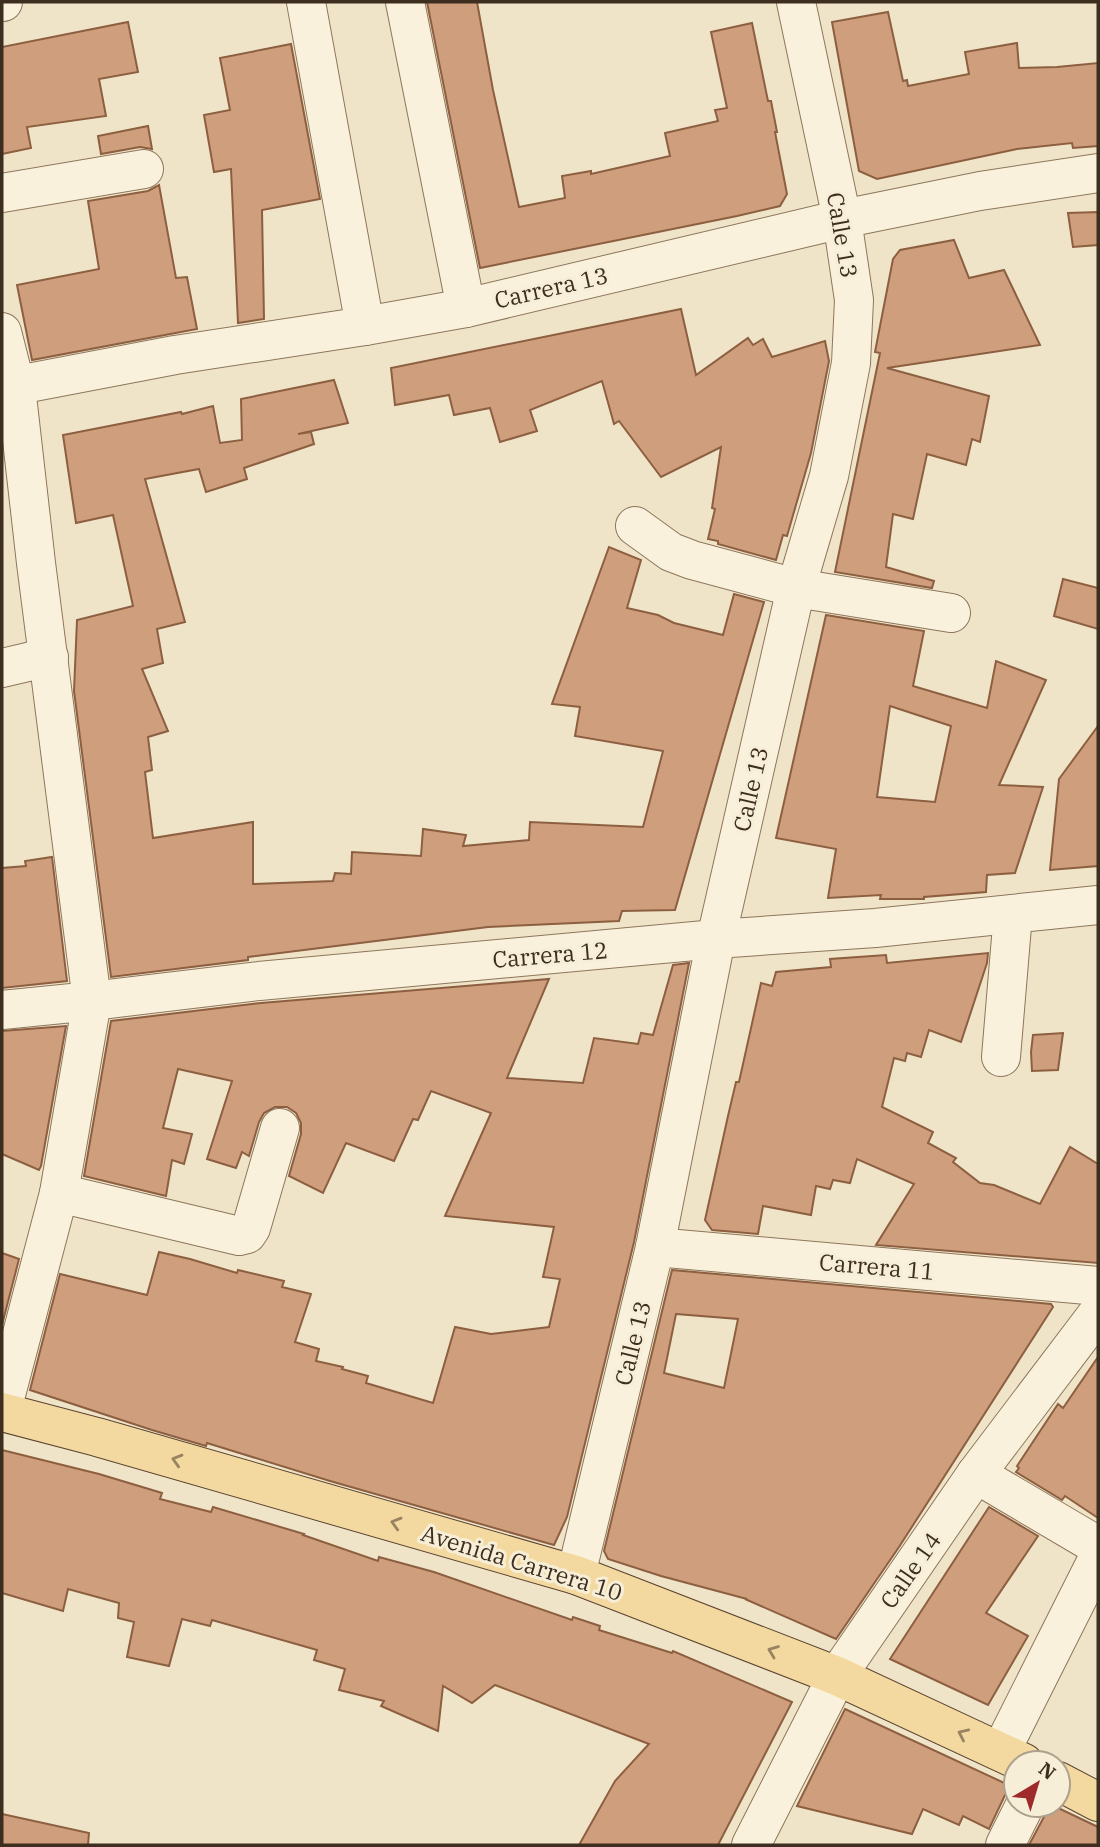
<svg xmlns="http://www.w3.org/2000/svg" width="1100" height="1847" font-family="'IBM Plex Serif',serif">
  <rect width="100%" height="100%" fill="#f0e4c8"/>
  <g fill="#cf9f7d" stroke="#8d5f41" stroke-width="2" fill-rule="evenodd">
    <polygon points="427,2 477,2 493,90 519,207 565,198 562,176 591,171 591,174 670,156 665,133 718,121 715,110 727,108 711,32 752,23 768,101 771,101 777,132 775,132 787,194 780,206 737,216 480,268"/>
    <polygon points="888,12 903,81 907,80 908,86 969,74 965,52 1017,43 1019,68 1057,67 1098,63 1098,146 1073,148 1072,143 1017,149 877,179 859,171 832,22"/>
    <polygon points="128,22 138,72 99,79 106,116 27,127 31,148 2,154 2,47"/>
    <polygon points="291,44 320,199 262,210 264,319 238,323 231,169 214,172 204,115 230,110 220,58"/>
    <polygon points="148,126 152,149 140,147 101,154 98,136"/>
    <polygon points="159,185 176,278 187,277 197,329 32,360 17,285 99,269 88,201 148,191"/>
    <polygon points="1098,212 1098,245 1073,247 1068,213"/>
    <polygon points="954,240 969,278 1004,270 1040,345 887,368 989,396 980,442 972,439 966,465 927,454 913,519 893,514 886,567 934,581 932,588 835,572 880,353 875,352 893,259 900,250"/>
    <polygon points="681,309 696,375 748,338 753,345 763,339 772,357 825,341 829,361 811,453 787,536 783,535 776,560 718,544 718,541 708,539 715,509 712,508 721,447 661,477 619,421 614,424 602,381 530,410 537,431 500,442 490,408 454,415 449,395 395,405 391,368"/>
    <polygon points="334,380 348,423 298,434 311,432 314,444 244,468 247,479 206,492 199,469 145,479 185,622 157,629 163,663 142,669 168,731 148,737 152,770 145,772 153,838 253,822 253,884 333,881 335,873 351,874 352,852 421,856 423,829 466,835 463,846 529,840 530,822 643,827 663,751 575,736 580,707 552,704 609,547 641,560 627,608 658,615 674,623 723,635 734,594 764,602 675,910 622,911 619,921 488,927 248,957 248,960 111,977 74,691 77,620 133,606 113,515 76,523 63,435 181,412 182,414 213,406 220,443 242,440 241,399"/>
    <polygon points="1063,579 1098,588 1098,629 1054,616"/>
    <path d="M 826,615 L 924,631 L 913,686 L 987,708 L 996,661 L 1046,680 L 999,785 L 1043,787 L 1015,873 L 987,875 L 986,892 L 924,897 L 924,899 L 880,899 L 881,895 L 828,898 L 836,849 L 776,838 ZM 890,706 L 951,726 L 935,802 L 877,797 Z"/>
    <polygon points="1098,726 1098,866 1050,870 1059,779"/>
    <polygon points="52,857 67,981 2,988 2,868 26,866 25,861"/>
    <polygon points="988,953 987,963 961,1042 929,1030 921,1057 907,1053 905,1061 894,1058 882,1107 933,1132 928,1143 956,1158 953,1162 980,1183 994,1185 1040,1204 1070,1147 1098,1164 1098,1263 876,1245 914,1184 857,1159 850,1183 833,1180 830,1189 816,1186 811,1215 763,1206 758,1234 712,1230 705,1220 728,1116 736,1082 739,1082 761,983 772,986 776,972 831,967 830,959 886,955 887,963"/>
    <polygon points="689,963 634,1242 567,1517 554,1545 330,1481 207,1443 206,1446 152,1430 30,1390 60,1274 147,1295 159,1252 190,1259 237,1273 238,1270 284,1281 282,1287 311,1294 295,1342 319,1349 316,1361 343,1367 342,1369 368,1376 366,1383 433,1403 455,1327 491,1334 549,1327 560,1279 543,1277 554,1227 445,1216 491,1113 431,1091 418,1120 413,1119 394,1161 346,1143 323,1193 289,1176 301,1134 301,1123 296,1113 287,1107 275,1107 264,1113 259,1122 249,1156 242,1152 236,1168 207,1159 232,1081 178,1069 163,1128 192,1134 184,1164 172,1160 166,1196 84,1176 111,1021 261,1003 549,979 507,1078 583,1083 594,1038 638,1044 641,1033 653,1035 673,965"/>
    <polygon points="66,1026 41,1166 39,1170 2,1154 2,1031"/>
    <polygon points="1063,1033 1058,1070 1032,1071 1031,1052 1033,1035"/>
    <polygon points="2,1253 19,1259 2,1325"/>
    <path d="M 672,1270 L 1051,1304 L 1053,1307 L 899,1547 L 836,1639 L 745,1599 L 747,1599 L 661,1576 L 608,1559 L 604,1551 ZM 676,1314 L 738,1319 L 724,1388 L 664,1373 Z"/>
    <polygon points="1098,1357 1098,1518 1065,1496 1062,1500 1016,1472 1019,1468 1017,1466 1058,1404 1063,1408"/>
    <polygon points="2,1450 99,1474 162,1493 160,1499 211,1512 213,1507 304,1534 303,1535 378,1561 379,1557 434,1572 572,1620 573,1617 600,1626 599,1630 672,1653 673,1651 792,1702 718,1845 579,1845 615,1781 649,1744 495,1685 472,1703 443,1686 438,1731 381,1706 384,1701 339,1690 345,1669 314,1660 317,1650 212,1620 210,1626 182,1619 169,1666 127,1657 134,1622 118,1618 119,1603 68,1589 63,1611 2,1593"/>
    <polygon points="989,1507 1038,1536 986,1613 1028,1636 988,1705 890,1659"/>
    <polygon points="845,1709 1013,1787 1005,1795 989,1829 963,1816 959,1825 923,1809 912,1834 797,1806"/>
    <polygon points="1047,1805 1052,1805 1098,1827 1098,1845 1029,1845 1045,1815"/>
    <polygon points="2,1814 89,1833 88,1845 2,1845"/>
  </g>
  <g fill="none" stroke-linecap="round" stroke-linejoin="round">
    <defs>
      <g id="minor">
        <polyline points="2,2 3,2"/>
        <polyline points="306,2 365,326"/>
        <polyline points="405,2 466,308"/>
        <polyline points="2,193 144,169"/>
        <polyline points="2,332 16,387 36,563 92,1001 59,1193 2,1410"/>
        <polyline points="2,388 175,355 365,326 466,308 842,219 980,191 1098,173"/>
        <polyline points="635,526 671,552 692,560 796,588 951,613"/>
        <polyline points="2,668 49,657"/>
        <polyline points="2,1010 92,1001 259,981 716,939 875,928 1098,905"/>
        <polyline points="1001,1057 1013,914"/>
        <polyline points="59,1193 239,1236 247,1234 251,1228 280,1128"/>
        <polyline points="655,1247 1098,1286"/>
        <polyline points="976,1474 1098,1546"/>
        <polyline points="576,1575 655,1247 716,939 796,588 829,476 851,363 854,300 842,219 796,2"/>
        <polyline points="1001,1751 1098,1558"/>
        <polyline points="751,1845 837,1676 976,1474 1098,1313"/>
        <polyline points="1005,1845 1025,1805"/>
      </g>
      <g id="major">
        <polyline points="2,1412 97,1437 576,1575 837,1676 1024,1763"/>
        <polyline points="1058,1781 1098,1802"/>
      </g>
    </defs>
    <use href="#minor" stroke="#8d765c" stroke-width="40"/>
    <use href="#major" stroke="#5b4430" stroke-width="40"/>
    <use href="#minor" stroke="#faf1dc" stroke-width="38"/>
    <use href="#major" stroke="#f3d9a0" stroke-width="38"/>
  </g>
  <defs><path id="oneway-chevron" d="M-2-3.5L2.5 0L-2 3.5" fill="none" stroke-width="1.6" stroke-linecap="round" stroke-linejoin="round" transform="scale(1.75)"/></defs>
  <g stroke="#988460">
    <use href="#oneway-chevron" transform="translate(177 1460) rotate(-164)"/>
    <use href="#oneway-chevron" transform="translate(396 1523) rotate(-164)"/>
    <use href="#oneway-chevron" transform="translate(773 1651) rotate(-159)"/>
    <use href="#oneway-chevron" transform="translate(963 1734) rotate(-155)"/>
  </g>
  <g text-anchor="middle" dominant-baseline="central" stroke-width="6" stroke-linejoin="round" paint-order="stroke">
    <g font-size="23" fill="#3d2e20" stroke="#f7eed8">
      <text transform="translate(843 235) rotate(80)">Calle 13</text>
      <text transform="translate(551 287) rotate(-13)">Carrera 13</text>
      <text transform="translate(750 789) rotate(-77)">Calle 13</text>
      <text transform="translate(550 954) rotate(-5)">Carrera 12</text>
      <text transform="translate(877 1266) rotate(5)">Carrera 11</text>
      <text transform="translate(632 1343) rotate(-76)">Calle 13</text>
      <text transform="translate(522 1562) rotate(17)">Avenida Carrera 10</text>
      <text transform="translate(910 1570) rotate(-55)">Calle 14</text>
    </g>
  </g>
  <rect width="1100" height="1847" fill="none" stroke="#3d2e20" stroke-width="7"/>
  <g transform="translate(1037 1784) rotate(38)"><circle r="33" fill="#f7eed8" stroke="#ada18e" stroke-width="2"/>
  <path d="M0-5L12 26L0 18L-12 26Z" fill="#9e2a2b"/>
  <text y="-10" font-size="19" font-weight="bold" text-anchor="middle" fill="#3d2e20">N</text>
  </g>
</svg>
